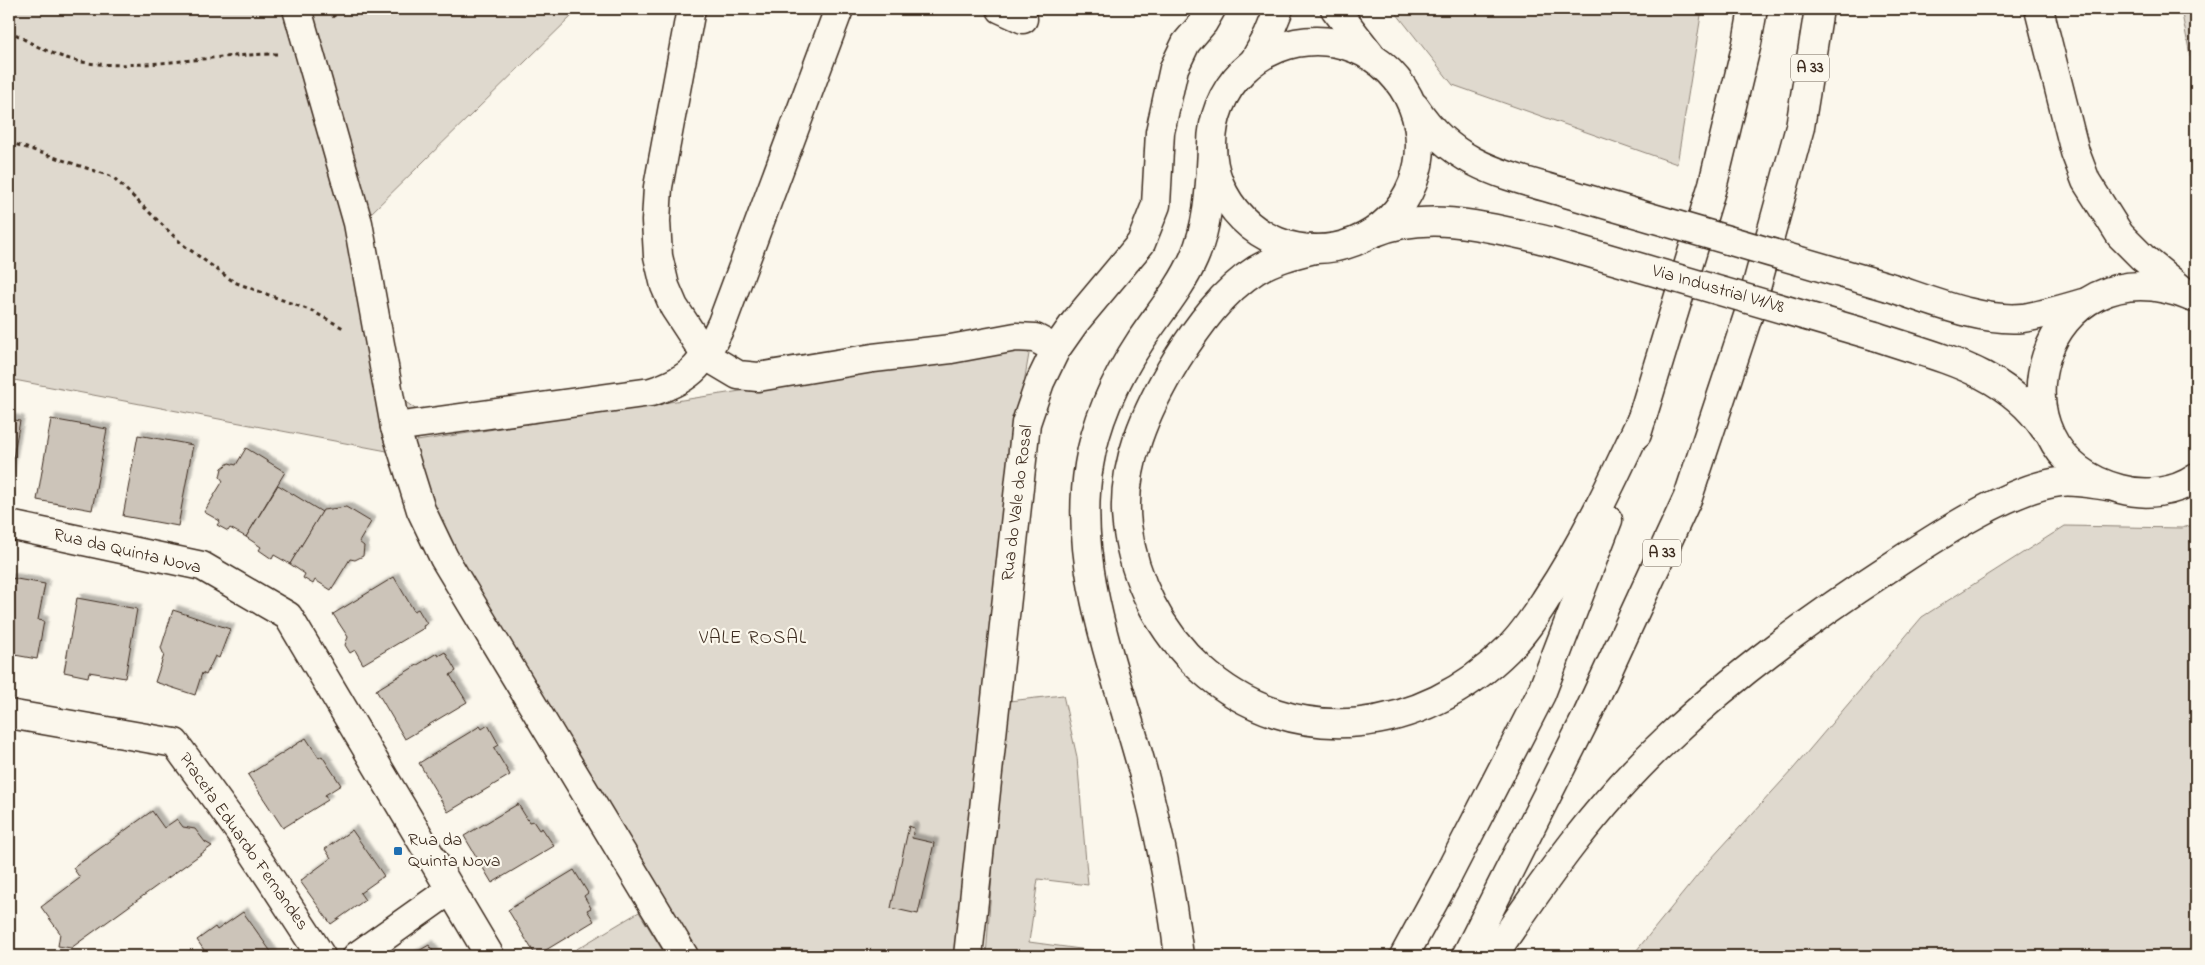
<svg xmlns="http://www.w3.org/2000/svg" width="2205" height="965" font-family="'Indie Flower',sans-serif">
  <defs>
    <filter id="shadow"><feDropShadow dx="4.5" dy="-4.5" stdDeviation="1" flood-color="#0004"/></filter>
  </defs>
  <rect width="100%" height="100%" fill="#fbf7ec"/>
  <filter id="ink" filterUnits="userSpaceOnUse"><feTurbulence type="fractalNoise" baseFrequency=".02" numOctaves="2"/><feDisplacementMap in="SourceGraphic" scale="10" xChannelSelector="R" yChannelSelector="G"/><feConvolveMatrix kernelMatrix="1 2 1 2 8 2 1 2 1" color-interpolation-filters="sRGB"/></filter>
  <g filter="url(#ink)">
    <g fill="#dfd9ce" stroke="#8d8276">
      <polygon points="9,9 579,9 368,216 399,397 418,411 422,432 417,441 1025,347 1029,354 1018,417 958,956 693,956 434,517 408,443 387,451 9,379"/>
      <polygon points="1393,9 1702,9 1677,164 1453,85"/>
      <polygon points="2181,9 2196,9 2196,83 2195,81"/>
      <polygon points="2196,524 2196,956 1632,956 1710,860 1793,769 1922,617 2065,526 2182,528"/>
      <polygon points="1063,695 1077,757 1088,885 1038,879 1029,942 1095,951 1096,956 986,956 999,781 1009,701"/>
      <polygon points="639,912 666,956 565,956"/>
    </g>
    <g fill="#ccc4b9" stroke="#3b2a1e" filter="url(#shadow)">
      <polygon points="9,419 20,421 9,479"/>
      <polygon points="51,419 107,429 92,510 37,500"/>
      <polygon points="138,435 193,445 178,526 123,516"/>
      <polygon points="246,448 285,472 246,537 230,528 228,531 217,525 220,521 204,512 223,481 220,477 222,468 229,463 236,465"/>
      <polygon points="278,485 322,512 290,564 274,555 272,559 259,550 261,547 246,537"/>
      <polygon points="346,507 371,522 359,542 364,546 363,556 355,560 350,559 331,590 315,580 313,584 303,578 305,574 290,564 323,510"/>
      <polygon points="394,577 414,611 418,609 427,624 423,626 424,628 363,664 355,650 350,653 345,645 348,637 333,614"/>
      <polygon points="11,578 45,584 38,620 44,621 37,659 9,654 9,579"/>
      <polygon points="77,598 137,609 125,678 89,672 88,677 64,672"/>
      <polygon points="173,610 230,629 219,658 215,656 206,675 202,673 195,695 155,682 164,655 161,648"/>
      <polygon points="445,652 456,671 450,675 467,702 405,739 376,690 437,653 438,656"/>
      <polygon points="488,725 499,745 494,748 510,775 448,812 419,763 480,726 482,729"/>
      <polygon points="306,738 319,758 322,756 341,785 325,795 328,800 283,828 248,775"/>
      <polygon points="518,804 529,822 533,821 539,830 542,828 554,846 492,883 464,836"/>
      <polygon points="152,811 164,828 177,819 183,827 195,829 205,842 212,846 71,948 58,946 60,933 41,907 80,878 73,868"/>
      <polygon points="909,826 914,828 912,838 934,843 918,914 891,908"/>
      <polygon points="352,830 384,876 360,893 365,900 331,924 300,881 331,858 325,849"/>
      <polygon points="574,870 588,893 584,896 591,908 587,910 594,921 536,956 508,910"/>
      <polygon points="243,912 274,956 208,956 197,940 215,927 217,930"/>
      <polygon points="429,945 436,956 410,956"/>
    </g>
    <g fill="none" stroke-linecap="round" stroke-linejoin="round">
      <defs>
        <g id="minor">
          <polyline points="297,9 358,223 395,427 421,510 444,558 684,956"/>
          <polyline points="691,9 658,187 656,221 658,256 665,286 674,307 706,356 738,375 758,377 873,358 951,349 1016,337 1035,338 1056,349"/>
          <polyline points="1001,9 1023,19"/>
          <path d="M 395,427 L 651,392 C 695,378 703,363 722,323 L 839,9"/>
          <polyline points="9,525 202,566 288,616 490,956"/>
          <polyline points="9,714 175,743 242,835 321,956"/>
          <polyline points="357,956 450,890"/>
          <polyline points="968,956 1026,423 1040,382 1056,349 1075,322 1141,243 1156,205 1160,132 1174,68 1186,43 1203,23 1211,9"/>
        </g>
        <g id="major">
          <polyline points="1335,9 1370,54"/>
          <circle cx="1316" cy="145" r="104"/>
          <polyline points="1254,61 1268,36 1279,9"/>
          <path d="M 1415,107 C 1453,165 1501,174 1563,192"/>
          <path d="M 1373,233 C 1429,209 1492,228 1549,241"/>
          <path d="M 1889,287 C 1929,300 1981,322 2023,318 C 2043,315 2063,309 2083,303"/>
          <path d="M 2191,297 C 2042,236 1978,452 2120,489 C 2145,496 2174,493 2196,478"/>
          <path d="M 1875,336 C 1939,358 2005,370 2045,429"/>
        </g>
        <g id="highway">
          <polyline points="2039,9 2075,152 2086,181 2120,235 2142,257 2191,297"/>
          <path d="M 1315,249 C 1295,254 1274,259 1256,270 C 1223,291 1198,326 1177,359 C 1147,408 1120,466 1127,525 C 1134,580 1160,632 1201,669 C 1294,753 1423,734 1508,649 C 1523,635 1535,616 1546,599 C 1584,542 1613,480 1642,418"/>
          <polyline points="1637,434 1713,184 1747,43 1753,9"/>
          <path d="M 1179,956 C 1171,892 1159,830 1142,768 C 1116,671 1072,568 1089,465 C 1096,420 1116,378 1141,340 C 1159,313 1181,288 1194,258 C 1209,224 1210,186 1212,149"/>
          <polyline points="1404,956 1446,879 1541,694 1608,520"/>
          <polyline points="1466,956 1586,718 1688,497 1750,310 1800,127 1819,9"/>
          <path d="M 1493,956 C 1544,880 1598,803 1666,740 C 1735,674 1812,618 1892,566 C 1933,539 2011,487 2060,482 C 2075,480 2092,484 2108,486"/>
        </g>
      </defs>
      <use href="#minor" stroke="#3b2a1e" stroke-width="31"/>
      <use href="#major" stroke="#3b2a1e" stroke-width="31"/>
      <use href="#highway" stroke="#3b2a1e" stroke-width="31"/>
      <g stroke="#3b2a1e" stroke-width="3" stroke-dasharray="4 4" stroke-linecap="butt">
        <polyline points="332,17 344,9"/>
        <path d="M 9,30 C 35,47 66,62 98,64 C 157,68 218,54 277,54"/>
        <polyline points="9,142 113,177 182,244 234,282 312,311 345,329"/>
      </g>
      <use href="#minor" stroke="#fbf7ec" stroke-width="28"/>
      <use href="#major" stroke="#fbf7ec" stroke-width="28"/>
      <use href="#highway" stroke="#fbf7ec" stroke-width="28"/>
      <defs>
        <g id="major-bridge">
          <polyline points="1563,192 1889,287"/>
          <polyline points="1549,241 1875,336"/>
        </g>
      </defs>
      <use href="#major-bridge" stroke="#3b2a1e" stroke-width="31" stroke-linecap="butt"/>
      <use href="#major-bridge" stroke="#fbf7ec" stroke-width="28"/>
    </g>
  </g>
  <rect fill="#1f6fb2" stroke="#fbf7ec" stroke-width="2" x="393" y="846" width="10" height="10" rx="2.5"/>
  <g text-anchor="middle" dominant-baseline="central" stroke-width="4.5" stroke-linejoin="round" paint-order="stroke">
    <g fill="#fbf7ec" stroke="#75685c" stroke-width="1">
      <rect x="1791" y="54.5" width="38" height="27" rx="4"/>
      <rect x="1643" y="539.5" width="38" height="27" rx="4"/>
    </g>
    <g font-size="16" font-weight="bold" fill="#3b2a1e">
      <text x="1810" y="68">A 33</text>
      <text x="1662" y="553">A 33</text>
    </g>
    <g font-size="18" fill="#3b2a1e" stroke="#fbf7ec">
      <text transform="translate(1718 290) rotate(16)">Via Industrial V1/V8</text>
      <text transform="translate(1018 503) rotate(-83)">Rua do Vale do Rosal</text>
      <text transform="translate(127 552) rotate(13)">Rua da Quinta Nova</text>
      <text transform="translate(243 842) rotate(55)">Praceta Eduardo Fernandes</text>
    </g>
    <g font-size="18" fill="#3b2a1e" stroke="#fbf7ec" text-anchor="start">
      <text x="408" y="841">Rua da<tspan x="408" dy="21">Quinta Nova</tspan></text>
    </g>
    <g font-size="19" letter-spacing="1" fill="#3b2a1e" stroke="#fbf7ec">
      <text x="753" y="638">VALE ROSAL</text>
    </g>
  </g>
  <rect width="2205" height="965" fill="none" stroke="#fbf7ec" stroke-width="30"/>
  <rect x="15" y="15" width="2175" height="935" fill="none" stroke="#3b2a1e" stroke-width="2" filter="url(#ink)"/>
</svg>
